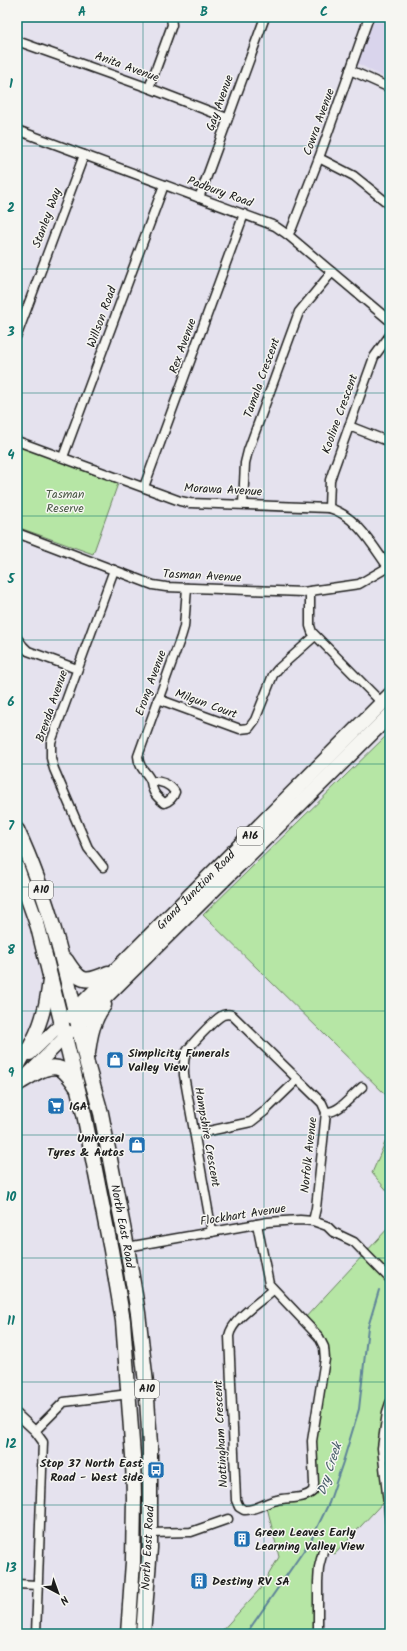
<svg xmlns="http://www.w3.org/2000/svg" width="407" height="1651" font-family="Kalam,sans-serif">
  <rect width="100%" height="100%" fill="#e5e2ee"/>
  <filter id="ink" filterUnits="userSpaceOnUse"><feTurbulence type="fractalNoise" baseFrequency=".025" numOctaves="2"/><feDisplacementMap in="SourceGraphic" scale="8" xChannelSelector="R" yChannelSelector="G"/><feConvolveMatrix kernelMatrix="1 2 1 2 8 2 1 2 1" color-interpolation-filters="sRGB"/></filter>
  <g filter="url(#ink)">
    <polygon fill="#d9d4ec" points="375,17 390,17 390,81 357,63"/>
    <g fill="#b6e6a5" stroke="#698160">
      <polygon points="17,441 120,478 93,554 17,527"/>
      <polygon points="390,732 390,1099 203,915"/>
      <polygon points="390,1131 390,1194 372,1173"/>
      <polygon points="390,1226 390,1403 384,1429 387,1498 335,1554 324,1548 318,1634 219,1634 260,1589 279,1557 266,1503 311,1493 312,1454 325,1351 303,1320"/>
    </g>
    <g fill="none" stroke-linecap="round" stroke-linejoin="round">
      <g stroke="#5f8499" stroke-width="2">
        <polyline points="389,1261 390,1259"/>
        <polyline points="246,1634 311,1540 329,1503 343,1462 359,1409 368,1327 379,1290"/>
      </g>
      <defs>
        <g id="minor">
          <polyline points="17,41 149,88 227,118"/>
          <polyline points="350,70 390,88"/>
          <polyline points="149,88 172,25 171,17"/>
          <polyline points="17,130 275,226 288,235 390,321"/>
          <polyline points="319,158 354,176 390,205"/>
          <polyline points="199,198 265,17"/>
          <polyline points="288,235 292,228 319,158 369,17"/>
          <polyline points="17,335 84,155"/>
          <polyline points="349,426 390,442"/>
          <path d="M 17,441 L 180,501 L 190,503 L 329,508 C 356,515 373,546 388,567"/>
          <polyline points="63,457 164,185"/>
          <polyline points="144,487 244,214"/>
          <polyline points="243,504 245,463 248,451 299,312 332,272"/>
          <polyline points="329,508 330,480 333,471 374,357 390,335"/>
          <polyline points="17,533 153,585 166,587 303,592 359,584 390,566"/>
          <polyline points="310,591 310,626 312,632 382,703"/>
          <polyline points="17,638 23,646 28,651 77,669"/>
          <polyline points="158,699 240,729 249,728 255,720 273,675 278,669 315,636"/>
          <path d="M 151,781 C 160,781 170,784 175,792 C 173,798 170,801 164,803 C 155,795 153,793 151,782 C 148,772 139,770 138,756 L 181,637 L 184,627 L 187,588"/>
          <polyline points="103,867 88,848 54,769 51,758 51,742 114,570"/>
          <polyline points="195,1134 251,1122 265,1111 297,1080"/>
          <path d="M 313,1221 L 316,1208 L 326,1112 C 339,1113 352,1095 362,1087"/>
          <path d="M 257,1224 L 269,1284 L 319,1337 L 324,1347 L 325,1359 L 312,1441 L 314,1484 L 313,1491 C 304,1500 288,1497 277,1500 C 266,1502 255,1511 244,1510 L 239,1507 L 236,1500 L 229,1336 C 232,1319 260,1302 273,1290"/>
          <path d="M 212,1232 L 184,1075 C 184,1067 183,1060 186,1053 C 189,1046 216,1018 223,1015 C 227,1014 229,1014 232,1015 L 322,1103 L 326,1112"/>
          <polyline points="127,1247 268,1222 300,1220 313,1221 327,1226 333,1232 354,1242 390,1279"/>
          <polyline points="390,1403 387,1412 382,1448 390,1522"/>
          <polyline points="17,1414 35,1431 64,1402 129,1394"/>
          <polyline points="35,1431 43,1442 36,1634"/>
          <polyline points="150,1533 191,1532 228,1519"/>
          <polyline points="17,1584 37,1585"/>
          <polyline points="318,1634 318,1582 319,1567 324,1547"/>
        </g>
        <g id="secondary">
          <polyline points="30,1054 62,1023"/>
          <path d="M 19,1065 C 37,1034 45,1017 49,980"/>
          <polyline points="26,1076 70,1032"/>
        </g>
        <g id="trunk">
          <path id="s1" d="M 17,830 C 52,904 69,985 87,1064 L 101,1113 L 127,1247 L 138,1313 L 146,1383 L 150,1445 L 150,1548 L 143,1634"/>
          <polyline points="17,868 38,927 84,1114 111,1250 123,1321 133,1456 134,1498 133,1562 128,1634"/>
          <path d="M 66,960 C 80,982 84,984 108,973"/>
          <path id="s2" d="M 70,1016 L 390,695"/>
          <polyline points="78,1024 390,715"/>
          <path d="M 88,1053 C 90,1035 93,1020 104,1005"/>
          <path d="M 17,1084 C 29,1078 48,1062 61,1069 C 67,1073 72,1080 76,1086"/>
        </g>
      </defs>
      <use href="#minor" stroke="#1c1c1c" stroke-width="11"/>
      <use href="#secondary" stroke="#1c1c1c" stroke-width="15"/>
      <use href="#trunk" stroke="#1c1c1c" stroke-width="17"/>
      <use href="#minor" stroke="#f6f6f2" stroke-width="8"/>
      <use href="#secondary" stroke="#f6f6f2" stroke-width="12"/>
      <use href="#trunk" stroke="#f6f6f2" stroke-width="14"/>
    </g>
  </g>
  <path fill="none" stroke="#0f766e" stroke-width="1" stroke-opacity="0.55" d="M 143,17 L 143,1634M 264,17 L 264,1634M 17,146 L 390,146M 17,269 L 390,269M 17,393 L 390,393M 17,516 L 390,516M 17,640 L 390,640M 17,764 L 390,764M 17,887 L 390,887M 17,1011 L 390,1011M 17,1135 L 390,1135M 17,1258 L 390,1258M 17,1382 L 390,1382M 17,1505 L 390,1505"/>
  <defs>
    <symbol id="shop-square" viewBox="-11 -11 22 22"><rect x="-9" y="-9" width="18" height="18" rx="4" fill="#1f6fb2" stroke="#f6f6f2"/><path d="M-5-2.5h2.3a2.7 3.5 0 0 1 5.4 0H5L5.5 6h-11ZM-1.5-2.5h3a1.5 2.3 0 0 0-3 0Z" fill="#fff"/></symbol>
    <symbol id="supermarket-square" viewBox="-11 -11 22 22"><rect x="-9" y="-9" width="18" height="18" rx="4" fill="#1f6fb2" stroke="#f6f6f2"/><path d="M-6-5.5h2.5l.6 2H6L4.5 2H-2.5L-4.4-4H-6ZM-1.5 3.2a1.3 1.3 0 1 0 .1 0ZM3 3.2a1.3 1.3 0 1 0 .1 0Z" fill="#fff"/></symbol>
    <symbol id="bus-square" viewBox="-11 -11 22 22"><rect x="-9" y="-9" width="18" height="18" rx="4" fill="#1f6fb2" stroke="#f6f6f2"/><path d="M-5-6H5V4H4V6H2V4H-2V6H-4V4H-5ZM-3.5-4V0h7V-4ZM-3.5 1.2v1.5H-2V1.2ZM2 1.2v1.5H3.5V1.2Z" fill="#fff"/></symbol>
    <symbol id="building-square" viewBox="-11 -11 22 22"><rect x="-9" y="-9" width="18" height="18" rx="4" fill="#1f6fb2" stroke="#f6f6f2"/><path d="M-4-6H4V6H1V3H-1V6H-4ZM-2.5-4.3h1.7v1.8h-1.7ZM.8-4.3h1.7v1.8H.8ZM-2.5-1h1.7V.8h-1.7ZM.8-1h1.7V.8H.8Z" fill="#fff"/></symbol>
  </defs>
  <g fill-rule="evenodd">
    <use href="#shop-square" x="105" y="1050" width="20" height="20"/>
    <use href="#supermarket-square" x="46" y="1096" width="20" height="20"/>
    <use href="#shop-square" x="127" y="1135" width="20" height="20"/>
    <use href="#bus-square" x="146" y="1460" width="20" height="20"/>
    <use href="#building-square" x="232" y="1529" width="20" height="20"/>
    <use href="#building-square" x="189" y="1571" width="20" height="20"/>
  </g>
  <g text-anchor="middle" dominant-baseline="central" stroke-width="3" stroke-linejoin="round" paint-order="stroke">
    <g fill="#f6f6f2" stroke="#5d5d5c" stroke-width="1">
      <rect x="237" y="827" width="26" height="18" rx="3"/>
      <rect x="29" y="881" width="24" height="18" rx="3"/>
      <rect x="135" y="1380" width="24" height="18" rx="3"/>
    </g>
    <g font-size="11" font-weight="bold" fill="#1c1c1c">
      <text x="250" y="836">A16</text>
      <text x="41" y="890">A10</text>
      <text x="147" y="1389">A10</text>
    </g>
    <g font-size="12" fill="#1c1c1c" stroke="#f6f6f2">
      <text transform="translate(127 67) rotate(20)">Anita Avenue</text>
      <text transform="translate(220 103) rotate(-70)">Gay Avenue</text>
      <text transform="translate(319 122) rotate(-70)">Cowra Avenue</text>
      <text transform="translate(220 192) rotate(20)">Padbury Road</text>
      <text transform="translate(47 218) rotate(-70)">Stanley Way</text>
      <text transform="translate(102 317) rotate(-70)">Willson Road</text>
      <text transform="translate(183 346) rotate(-70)">Rex Avenue</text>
      <text transform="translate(262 378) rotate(-70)">Tamala Crescent</text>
      <text transform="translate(340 414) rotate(-70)">Kooline Crescent</text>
      <text transform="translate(223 490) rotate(3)">Morawa Avenue</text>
      <text transform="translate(202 576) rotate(3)">Tasman Avenue</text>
      <text transform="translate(151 683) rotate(-70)">Erong Avenue</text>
      <text transform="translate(206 704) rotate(20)">Milgun Court</text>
      <text transform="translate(52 706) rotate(-71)">Brenda Avenue</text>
      <text stroke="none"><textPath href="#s2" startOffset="178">Grand Junction Road</textPath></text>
      <text transform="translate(207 1137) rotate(80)">Hampshire Crescent</text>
      <text transform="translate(309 1155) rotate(-84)">Norfolk Avenue</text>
      <text transform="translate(243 1215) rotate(-9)">Flockhart Avenue</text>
      <text stroke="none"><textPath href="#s1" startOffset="411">North East Road</textPath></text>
      <text transform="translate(221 1434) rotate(-93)">Nottingham Crescent</text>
      <text transform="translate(148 1548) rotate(-87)">North East Road</text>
    </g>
    <g font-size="12" fill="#4a5945" stroke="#f6f6f2">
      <text x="65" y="494">Tasman<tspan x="65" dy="14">Reserve</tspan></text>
    </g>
    <g font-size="12" font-weight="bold" fill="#1c1c1c" stroke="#f6f6f2" text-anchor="start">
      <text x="128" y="1053">Simplicity Funerals<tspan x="128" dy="14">Valley View</tspan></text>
      <text x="69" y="1106">IGA</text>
      <text x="124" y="1138" text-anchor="end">Universal<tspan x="124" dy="14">Tyres &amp; Autos</tspan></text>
      <text x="143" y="1463" text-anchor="end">Stop 37 North East<tspan x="143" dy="14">Road - West side</tspan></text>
      <text x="255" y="1532">Green Leaves Early<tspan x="255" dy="14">Learning Valley View</tspan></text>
      <text x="212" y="1581">Destiny RV SA</text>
    </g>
    <g font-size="13" font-style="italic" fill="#435965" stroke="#f6f6f2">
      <text transform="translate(330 1469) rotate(-72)">Dry Creek</text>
    </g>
  </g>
  <rect width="407" height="1651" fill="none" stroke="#f6f6f2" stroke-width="44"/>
  <g transform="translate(58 1593) rotate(139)" stroke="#f6f6f2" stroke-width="3" paint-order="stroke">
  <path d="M0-3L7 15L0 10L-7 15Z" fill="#1c1c1c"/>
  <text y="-6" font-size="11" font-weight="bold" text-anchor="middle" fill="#1c1c1c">N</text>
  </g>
  <rect x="22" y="22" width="363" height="1607" fill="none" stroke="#0f766e" stroke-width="1.5"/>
  <g font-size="13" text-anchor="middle" font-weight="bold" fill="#0f766e">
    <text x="82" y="16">A</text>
    <text x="204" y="16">B</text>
    <text x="324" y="16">C</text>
    <text x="11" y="88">1</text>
    <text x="11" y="212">2</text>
    <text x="11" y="336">3</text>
    <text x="11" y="459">4</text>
    <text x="11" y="583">5</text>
    <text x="11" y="706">6</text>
    <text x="11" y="830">7</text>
    <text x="11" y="954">8</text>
    <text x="11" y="1077">9</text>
    <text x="11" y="1201">10</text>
    <text x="11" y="1325">11</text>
    <text x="11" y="1448">12</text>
    <text x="11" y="1572">13</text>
  </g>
</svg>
